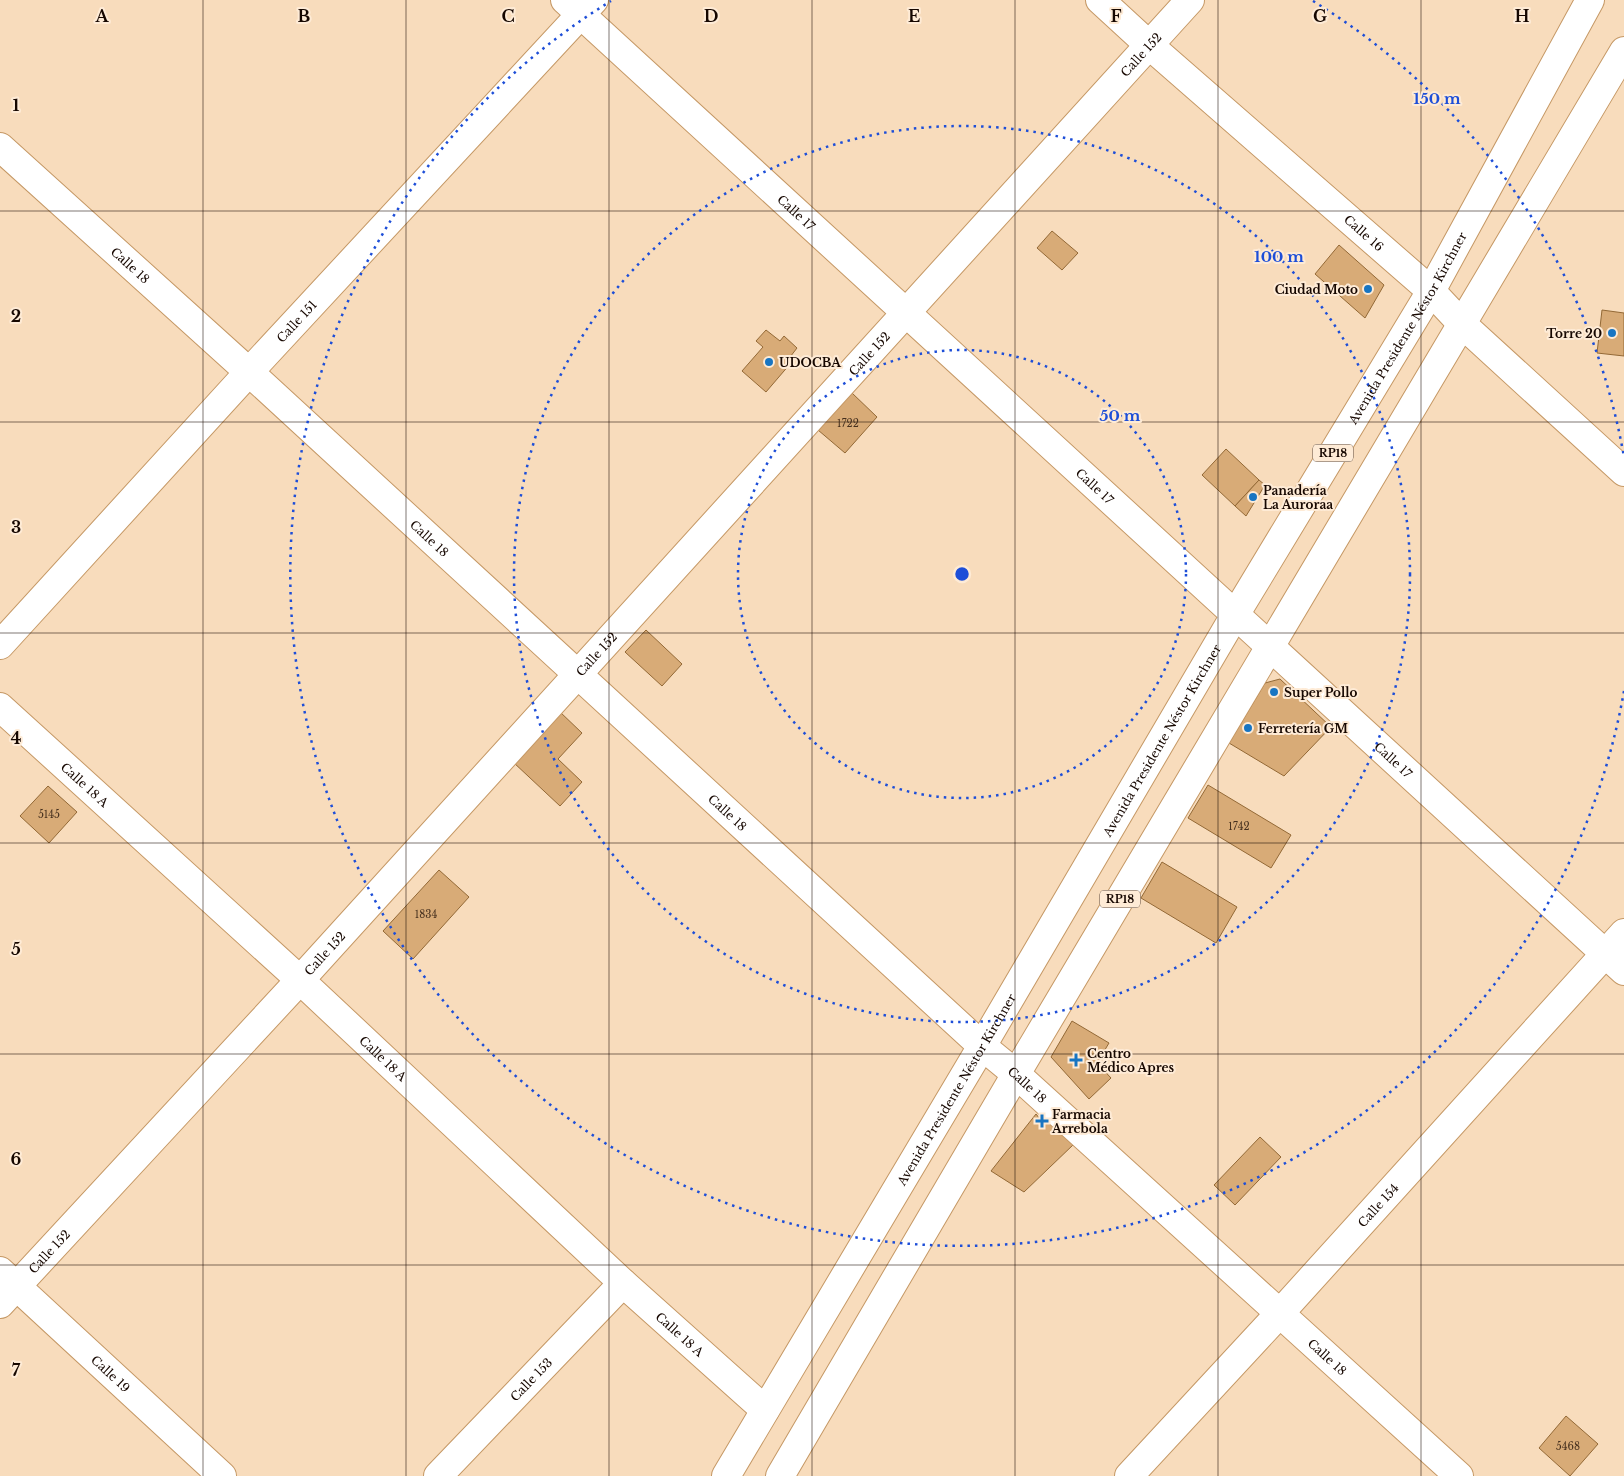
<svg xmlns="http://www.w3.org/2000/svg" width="1624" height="1476" font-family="'Libre Baskerville',serif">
  <rect width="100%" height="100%" fill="#f8dcbc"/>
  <g fill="#d8ab77" stroke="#936936">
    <polygon points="1052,231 1078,253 1062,270 1037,248"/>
    <polygon points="1339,245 1384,285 1365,318 1315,274"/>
    <polygon points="1602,310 1624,313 1624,356 1597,353"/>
    <polygon points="766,330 780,341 784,336 797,348 787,361 790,364 766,392 742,371 763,347 756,341"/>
    <polygon points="852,393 877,417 845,453 818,430"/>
    <polygon points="1226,449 1259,480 1235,506 1202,475"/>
    <polygon points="1259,480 1265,485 1246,516 1235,506"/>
    <polygon points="646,630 682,664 662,686 625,652"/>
    <polygon points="1280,679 1331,727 1284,776 1229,743 1265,683"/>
    <polygon points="559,711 582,733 558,759 582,782 560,806 513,762"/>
    <polygon points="1208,785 1291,835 1271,868 1188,818"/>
    <polygon points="48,786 77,812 49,843 20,816"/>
    <polygon points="1162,862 1237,907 1216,943 1141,898"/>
    <polygon points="439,870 469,897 413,959 383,931"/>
    <polygon points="1072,1021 1109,1043 1097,1063 1111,1078 1089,1099 1051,1057"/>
    <polygon points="1045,1113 1074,1144 1024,1192 991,1171 1036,1114 1040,1119"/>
    <polygon points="1260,1137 1281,1157 1235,1205 1214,1185"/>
    <polygon points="1566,1416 1598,1444 1570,1476 1539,1448"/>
  </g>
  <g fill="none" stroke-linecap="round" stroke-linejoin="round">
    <defs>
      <g id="minor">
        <path id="s1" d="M 565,0 L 1624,971"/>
        <path id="s2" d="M 1100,0 L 1149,45 L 1431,291 L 1461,323 L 1624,472"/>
        <path id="s3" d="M 0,147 L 249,372 L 982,1046 L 1016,1074 L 1459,1476"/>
        <path id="s4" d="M 0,645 L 249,372 L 594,0"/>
        <path id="s5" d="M 0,707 L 300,980 L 623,1283 L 765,1410"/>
        <path id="s6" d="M 0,1271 L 222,1476"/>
        <path id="s7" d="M 0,1304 L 300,980 L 1190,0"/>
        <path id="s8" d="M 438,1476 L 623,1283"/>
        <path id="s9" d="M 1129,1476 L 1280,1313 L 1624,933"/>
      </g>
      <g id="primary">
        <path id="s10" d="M 726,1476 L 982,1046 L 1235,615 L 1431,291 L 1590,0"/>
        <polyline points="780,1476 1016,1074 1624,51"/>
      </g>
    </defs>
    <use href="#minor" stroke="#c59865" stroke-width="30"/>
    <use href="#primary" stroke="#c59865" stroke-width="30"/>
    <use href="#minor" stroke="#fff" stroke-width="28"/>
    <use href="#primary" stroke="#fff" stroke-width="28"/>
  </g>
  <path fill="none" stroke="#160700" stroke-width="1" stroke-opacity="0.55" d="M 203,0 L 203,1476M 406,0 L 406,1476M 609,0 L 609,1476M 812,0 L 812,1476M 1015,0 L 1015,1476M 1218,0 L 1218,1476M 1421,0 L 1421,1476M 0,211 L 1624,211M 0,422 L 1624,422M 0,633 L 1624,633M 0,843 L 1624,843M 0,1054 L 1624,1054M 0,1265 L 1624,1265"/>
  <g fill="none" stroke="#1d4ed8" stroke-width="2.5" stroke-dasharray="2.5 5">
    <circle cx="962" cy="574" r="224"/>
    <circle cx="962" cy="574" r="448"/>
    <path d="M1624 691A672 672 0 1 1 611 1M1313 1A672 672 0 0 1 1624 457"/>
  </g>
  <g fill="#1875c2" stroke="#feebd6" stroke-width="2">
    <circle cx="1368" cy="289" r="5"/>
    <circle cx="1612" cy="333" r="5"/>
    <circle cx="769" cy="362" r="5"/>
    <circle cx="1253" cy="497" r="5"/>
    <circle cx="1274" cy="692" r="5"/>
    <circle cx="1248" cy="728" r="5"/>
    <path d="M1073.5 1052.5h5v5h5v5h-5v5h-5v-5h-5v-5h5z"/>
    <path d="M1039.5 1113.5h5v5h5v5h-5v5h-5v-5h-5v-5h5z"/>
  </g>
  <g text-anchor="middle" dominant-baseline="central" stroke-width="4" stroke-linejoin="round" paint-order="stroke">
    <g font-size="10" fill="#46301e">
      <text x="848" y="423">1722</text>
      <text x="49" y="814">5145</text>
      <text x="1239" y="826">1742</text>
      <text x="426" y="914">1834</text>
      <text x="1568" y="1446">5468</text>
    </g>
    <g fill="#feebd6" stroke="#5c4b40" stroke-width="1">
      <rect x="1313" y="444.5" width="40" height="17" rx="4"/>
      <rect x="1100" y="890.5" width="40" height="17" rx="4"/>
    </g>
    <g font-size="11" font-weight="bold" fill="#160700">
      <text x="1333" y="453">RP18</text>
      <text x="1120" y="899">RP18</text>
    </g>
    <g font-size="12" fill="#160700" stroke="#feebd6">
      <text stroke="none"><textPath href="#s7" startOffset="1692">Calle 152</textPath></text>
      <text stroke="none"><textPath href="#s1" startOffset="314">Calle 17</textPath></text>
      <text stroke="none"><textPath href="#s2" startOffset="352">Calle 16</textPath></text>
      <text stroke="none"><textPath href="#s3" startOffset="176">Calle 18</textPath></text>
      <text stroke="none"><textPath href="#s4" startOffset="439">Calle 151</textPath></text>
      <text stroke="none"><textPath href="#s10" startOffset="1335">Avenida Presidente Néstor Kirchner</textPath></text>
      <text stroke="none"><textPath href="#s7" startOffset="1288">Calle 152</textPath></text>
      <text stroke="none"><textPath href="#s1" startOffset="719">Calle 17</textPath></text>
      <text stroke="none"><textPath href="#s3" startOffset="581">Calle 18</textPath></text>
      <text stroke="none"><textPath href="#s7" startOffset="882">Calle 152</textPath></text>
      <text stroke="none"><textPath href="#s10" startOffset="855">Avenida Presidente Néstor Kirchner</textPath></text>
      <text stroke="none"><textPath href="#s1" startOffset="1124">Calle 17</textPath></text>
      <text stroke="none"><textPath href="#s5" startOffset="115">Calle 18 A</textPath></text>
      <text stroke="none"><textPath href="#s3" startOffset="986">Calle 18</textPath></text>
      <text stroke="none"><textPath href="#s7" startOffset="478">Calle 152</textPath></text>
      <text stroke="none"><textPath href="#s5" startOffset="520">Calle 18 A</textPath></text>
      <text stroke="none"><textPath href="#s3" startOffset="1391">Calle 18</textPath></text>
      <text stroke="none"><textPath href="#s10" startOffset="450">Avenida Presidente Néstor Kirchner</textPath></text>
      <text stroke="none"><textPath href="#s9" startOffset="368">Calle 154</textPath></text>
      <text stroke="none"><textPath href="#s7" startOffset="72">Calle 152</textPath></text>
      <text stroke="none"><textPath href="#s5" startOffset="925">Calle 18 A</textPath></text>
      <text stroke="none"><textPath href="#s3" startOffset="1796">Calle 18</textPath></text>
      <text stroke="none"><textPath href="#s6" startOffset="151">Calle 19</textPath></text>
      <text stroke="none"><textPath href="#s8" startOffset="134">Calle 153</textPath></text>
    </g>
    <g font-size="12" font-weight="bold" fill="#160700" stroke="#feebd6" text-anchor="start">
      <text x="1358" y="289" text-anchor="end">Ciudad Moto</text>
      <text x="1602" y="333" text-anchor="end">Torre 20</text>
      <text x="779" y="362">UDOCBA</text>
      <text x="1263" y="490">Panadería<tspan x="1263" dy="14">La Auroraa</tspan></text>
      <text x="1284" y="692">Super Pollo</text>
      <text x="1258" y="728">Ferretería GM</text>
      <text x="1087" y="1053">Centro<tspan x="1087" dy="14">Médico Apres</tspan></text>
      <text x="1052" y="1114">Farmacia<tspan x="1052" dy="14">Arrebola</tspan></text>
    </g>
  </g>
  <g font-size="16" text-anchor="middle" font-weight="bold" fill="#160700" stroke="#feebd6" stroke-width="4" stroke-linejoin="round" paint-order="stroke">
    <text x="102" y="22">A</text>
    <text x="304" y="22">B</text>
    <text x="508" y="22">C</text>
    <text x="711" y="22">D</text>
    <text x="914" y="22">E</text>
    <text x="1116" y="22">F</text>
    <text x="1320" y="22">G</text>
    <text x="1522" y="22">H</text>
    <text x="16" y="111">1</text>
    <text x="16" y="322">2</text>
    <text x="16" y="533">3</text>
    <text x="16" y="744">4</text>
    <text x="16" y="955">5</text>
    <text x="16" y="1165">6</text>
    <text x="16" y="1376">7</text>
  </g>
  <circle cx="962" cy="574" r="8" fill="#1d4ed8" stroke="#feebd6" stroke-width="2.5"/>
  <g font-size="15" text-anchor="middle" font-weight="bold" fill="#1d4ed8" stroke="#feebd6" stroke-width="4" stroke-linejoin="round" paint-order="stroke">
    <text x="1437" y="104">150 m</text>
    <text x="1279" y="262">100 m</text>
    <text x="1120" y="421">50 m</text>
  </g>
</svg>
